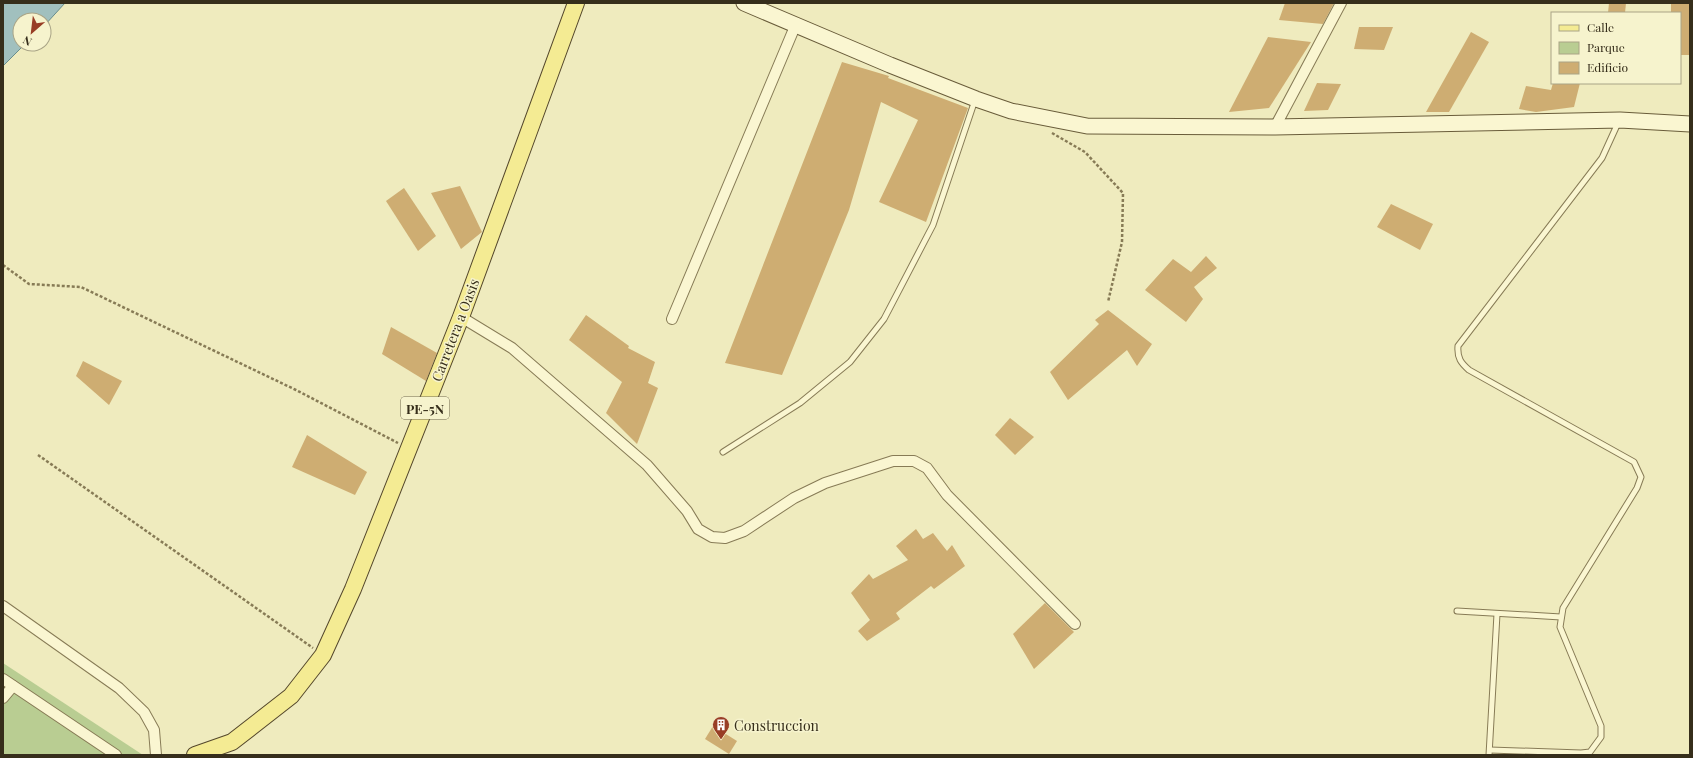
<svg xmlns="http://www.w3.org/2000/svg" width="1693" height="758" font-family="'Playfair Display',serif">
  <rect width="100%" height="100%" fill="#efebbe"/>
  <polygon fill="#b9cd92" points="3,663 143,755 3,755"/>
  <polygon fill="#a1c0be" stroke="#698e8d" points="3,3 65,3 44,26 44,20 20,20 20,44 25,44 3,66"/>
  <g fill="#cead72">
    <polygon points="1285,3 1334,3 1323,24 1279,20"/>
    <polygon points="1609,3 1626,3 1625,13 1608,13"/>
    <polygon points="1671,3 1690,3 1690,55 1680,55 1680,13 1671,13"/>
    <polygon points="1359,27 1393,27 1384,50 1354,49"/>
    <polygon points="1471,32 1489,42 1449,112 1426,112"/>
    <polygon points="1268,37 1311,42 1269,108 1229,112"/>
    <polygon points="842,62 889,76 888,78 968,108 926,222 879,202 918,120 881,102 849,210 782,375 725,363"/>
    <polygon points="1317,83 1341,84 1328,110 1304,111"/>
    <polygon points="1553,83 1580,83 1574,107 1536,112 1519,109 1526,86 1551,90"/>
    <polygon points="460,186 482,232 461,249 431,193"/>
    <polygon points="404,188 436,236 418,251 386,201"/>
    <polygon points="1391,204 1433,224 1420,250 1377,227"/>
    <polygon points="1206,256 1217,268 1194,287 1203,299 1186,322 1145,290 1173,259 1191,272"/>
    <polygon points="1108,310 1152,344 1137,366 1127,350 1068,400 1050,372 1099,324 1095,320"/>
    <polygon points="586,315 629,346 628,348 655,362 648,383 658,388 637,444 606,413 622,382 569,340"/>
    <polygon points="391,327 437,353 426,381 382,354"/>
    <polygon points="83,361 122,381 109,405 76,376"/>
    <polygon points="1010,418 1034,437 1015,455 995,435"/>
    <polygon points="307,435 367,472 355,495 292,467"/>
    <polygon points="916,529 923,539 933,533 947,551 952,545 965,566 934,589 931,586 896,613 900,619 867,641 858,631 870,620 851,593 869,574 873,579 908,560 896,546"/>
    <polygon points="1045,603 1074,632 1034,669 1013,634"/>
    <polygon points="713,726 737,741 729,754 705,739"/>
  </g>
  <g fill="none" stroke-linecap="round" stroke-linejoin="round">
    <defs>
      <g id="lane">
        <polyline points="723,452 800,403 850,362 884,319 933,225 975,100"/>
        <polyline points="1457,611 1561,617"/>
        <path d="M 1490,750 L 1581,753 L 1590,752 L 1601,737 L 1601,726 L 1560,627 L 1563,608 L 1637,488 L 1641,477 L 1634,462 L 1469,370 C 1461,363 1457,358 1458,346 L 1602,158 L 1618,123"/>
        <polyline points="1489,755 1497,614"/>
      </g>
      <g id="street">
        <polyline points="1275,127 1341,3"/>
        <polyline points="461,317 512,348 647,465 687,511 698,529 712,537 725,538 744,531 794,498 825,483 893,461 914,461 927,468 947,495 1075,624"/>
        <polyline points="672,319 796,24"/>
        <polyline points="3,606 119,688 144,712 154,730 156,755"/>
        <polyline points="3,679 116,755"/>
        <polyline points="3,698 13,686"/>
      </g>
      <polyline id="secondary" points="744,3 890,65 976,99 1011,111 1087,126 1275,127 1620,120 1690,124"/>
      <polyline id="primary" points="195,755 232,742 291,696 323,655 353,589 461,317 576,3"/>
    </defs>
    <use href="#lane" stroke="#877b56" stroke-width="7"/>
    <use href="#street" stroke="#877b56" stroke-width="12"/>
    <use href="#secondary" stroke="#695c3a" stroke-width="17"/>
    <use href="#primary" stroke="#54472b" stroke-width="18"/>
    <g stroke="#877b56" stroke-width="2.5" stroke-dasharray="3 2" stroke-linecap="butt">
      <polyline points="1052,133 1085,152 1123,193 1122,242 1108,302"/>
      <polyline points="3,265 29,284 81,287 296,390 398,443"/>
      <polyline points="38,455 313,648"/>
    </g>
    <use href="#lane" stroke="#faf6d1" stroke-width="5"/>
    <use href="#street" stroke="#faf6d1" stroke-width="10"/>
    <use href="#secondary" stroke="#faf6d1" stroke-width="15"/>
    <use href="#primary" stroke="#f4eb93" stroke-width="16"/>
  </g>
  <defs>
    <symbol id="building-pin" viewBox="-11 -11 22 30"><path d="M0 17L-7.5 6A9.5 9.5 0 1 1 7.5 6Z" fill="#983d25" stroke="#f6f3cd"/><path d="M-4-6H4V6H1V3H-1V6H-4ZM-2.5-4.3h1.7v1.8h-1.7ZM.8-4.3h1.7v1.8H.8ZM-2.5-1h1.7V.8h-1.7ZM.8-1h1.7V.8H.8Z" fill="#fff"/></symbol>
  </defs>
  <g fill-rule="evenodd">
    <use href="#building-pin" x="711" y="715" width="20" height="27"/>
  </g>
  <g text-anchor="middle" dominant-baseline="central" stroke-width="3" stroke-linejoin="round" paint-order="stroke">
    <rect fill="#f6f3cd" stroke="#706950" stroke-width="1" x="401" y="397" width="48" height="22" rx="3"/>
    <g font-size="13" font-weight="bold" fill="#362e1b">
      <text x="425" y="408">PE-5N</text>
    </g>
    <g font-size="14" fill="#362e1b" stroke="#f6f3cd">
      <text transform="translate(455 330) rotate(-69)">Carretera a Oasis</text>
    </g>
    <g font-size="14" fill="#362e1b" stroke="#f6f3cd" text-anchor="start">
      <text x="734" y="725">Construccion</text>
    </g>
  </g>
  <rect width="1693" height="758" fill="none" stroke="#362e1b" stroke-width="8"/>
  <rect x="1551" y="12" width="130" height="72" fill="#f6f3cd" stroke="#a9a486"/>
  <rect x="1559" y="25" width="20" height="6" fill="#f4eb93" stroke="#a9a486"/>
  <text x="1587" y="32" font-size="12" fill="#362e1b">Calle</text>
  <rect x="1559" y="42" width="20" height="12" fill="#b9cd92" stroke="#a9a486"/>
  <text x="1587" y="52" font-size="12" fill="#362e1b">Parque</text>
  <rect x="1559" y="62" width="20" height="12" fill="#cead72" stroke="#a9a486"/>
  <text x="1587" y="72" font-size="12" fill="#362e1b">Edificio</text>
  <g transform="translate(32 32) rotate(208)"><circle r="19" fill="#f6f3cd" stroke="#a9a486"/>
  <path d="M0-3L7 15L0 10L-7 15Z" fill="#983d25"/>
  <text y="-6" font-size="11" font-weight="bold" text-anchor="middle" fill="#362e1b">N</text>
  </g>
</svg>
